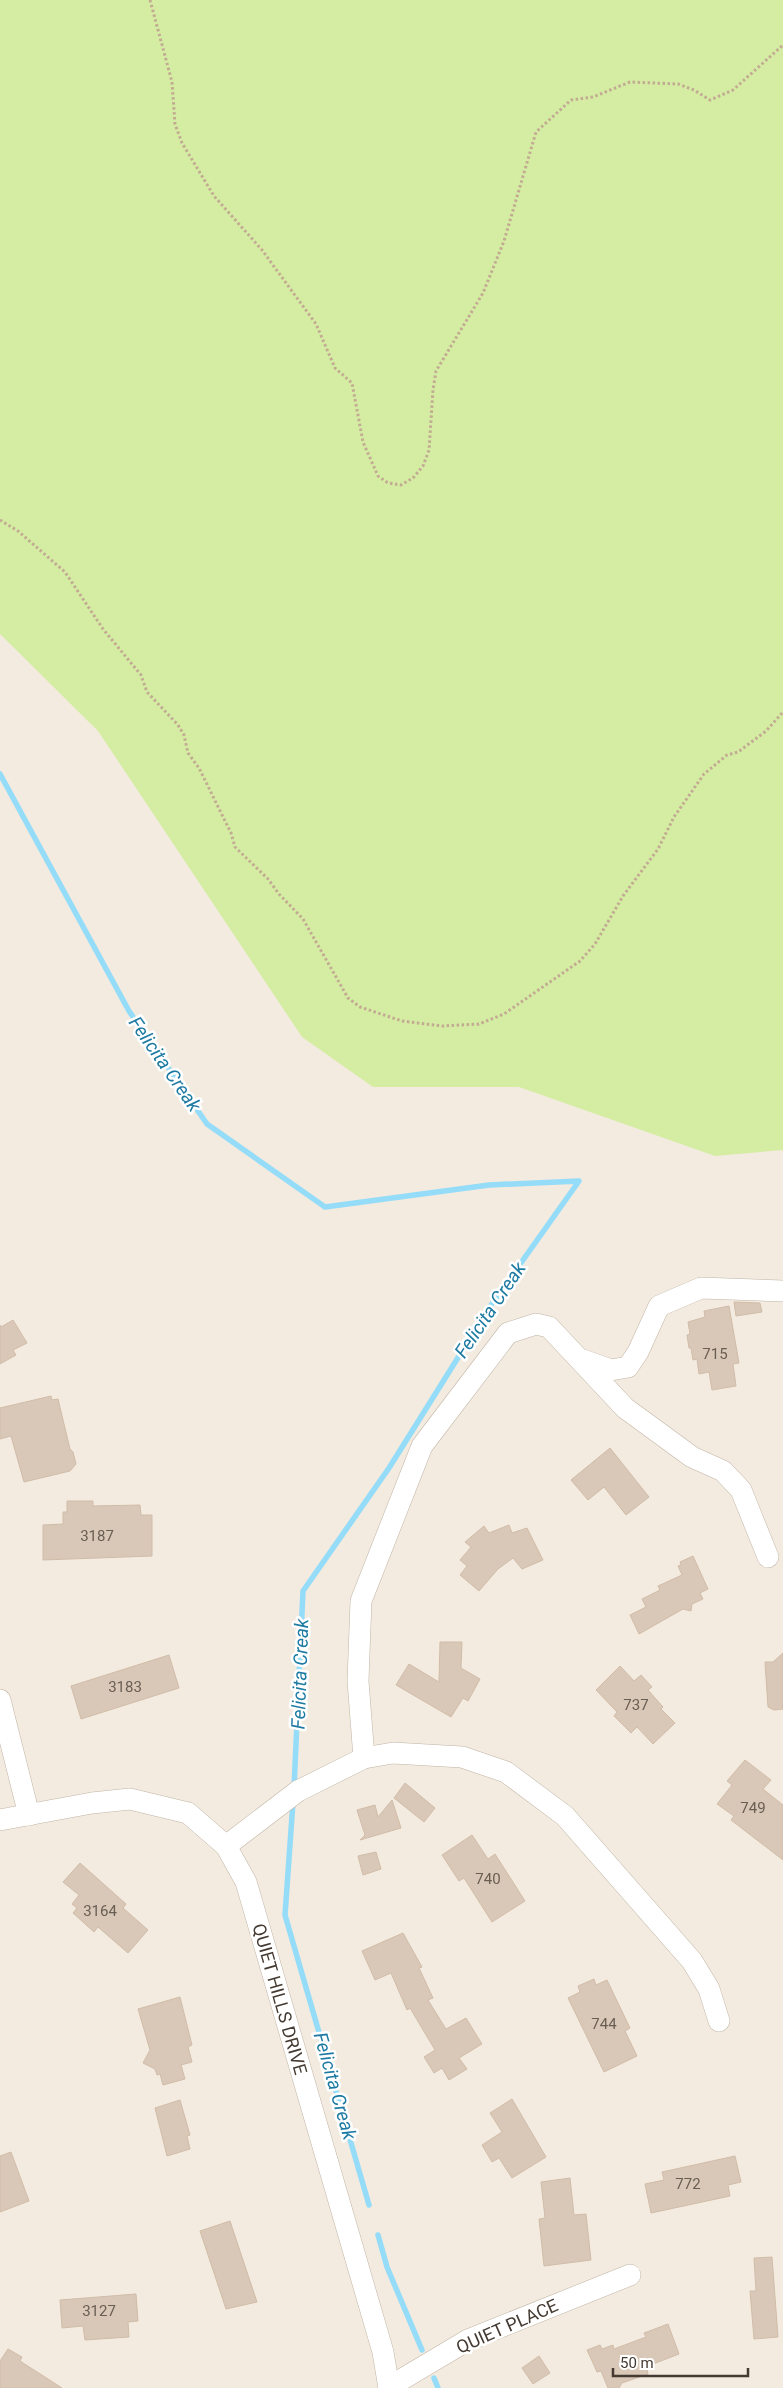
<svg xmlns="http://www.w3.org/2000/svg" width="783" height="2388" font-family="Roboto,sans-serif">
  <rect width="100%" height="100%" fill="#f3ebe0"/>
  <polygon fill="#d5eda3" points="0,0 783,0 783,1150 715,1156 519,1087 373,1087 302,1037 98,731 0,634"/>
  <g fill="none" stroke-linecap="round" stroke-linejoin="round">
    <g stroke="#94dcf8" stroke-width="5.5">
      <polyline points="0,774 129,1011 207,1124 325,1207 489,1185 579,1181 489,1308 389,1468 303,1591 294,1788"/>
      <polyline points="293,1802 285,1915 369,2205"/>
      <polyline points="378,2235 387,2267 422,2350"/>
      <polyline points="434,2378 438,2388"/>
    </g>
  </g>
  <g fill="#d9c8b8" stroke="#d1bca7">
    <polygon points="734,1302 760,1303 762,1312 736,1316"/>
    <polygon points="729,1306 739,1363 733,1364 736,1386 712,1390 709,1372 699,1374 697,1359 693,1360 691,1348 689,1348 687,1335 690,1334 688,1322 705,1317 704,1311"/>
    <polygon points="13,1320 27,1343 13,1350 16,1355 0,1364 0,1325 1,1327"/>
    <polygon points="51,1396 52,1400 58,1399 70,1449 73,1452 76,1464 70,1471 24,1482 11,1436 0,1439 0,1408"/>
    <polygon points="610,1448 649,1497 626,1515 604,1487 588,1500 571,1480"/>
    <polygon points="67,1501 93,1501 93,1506 140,1505 141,1515 152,1515 152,1556 43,1560 43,1525 63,1524 63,1512 67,1512"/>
    <polygon points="509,1525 512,1533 527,1528 543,1560 522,1569 513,1558 498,1569 479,1591 460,1575 467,1566 460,1560 471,1547 465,1542 484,1526 489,1533"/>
    <polygon points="693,1556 708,1589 700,1593 703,1599 692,1604 691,1611 683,1609 639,1634 630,1615 646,1607 642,1599 660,1590 658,1586 682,1575 678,1566 681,1565 680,1562"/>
    <polygon points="440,1642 462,1642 461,1668 480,1679 468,1701 463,1698 451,1717 396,1685 409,1664 439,1682"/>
    <polygon points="783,1653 783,1709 774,1710 768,1707 765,1662 773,1662"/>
    <polygon points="169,1655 179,1688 81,1719 71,1686"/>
    <polygon points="620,1666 634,1681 641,1675 652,1687 648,1690 663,1707 661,1709 675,1723 653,1744 637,1727 631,1733 614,1716 617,1712 596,1690"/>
    <polygon points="745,1760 771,1780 763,1789 783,1805 783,1860 731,1820 734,1816 717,1804 732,1785 727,1781"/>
    <polygon points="405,1783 435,1808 424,1822 394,1798"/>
    <polygon points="392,1800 401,1828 360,1840 365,1835 357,1810 375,1805 378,1817"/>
    <polygon points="472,1835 488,1859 495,1854 525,1901 492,1922 464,1878 459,1881 442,1855"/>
    <polygon points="376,1852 381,1869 363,1875 358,1856"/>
    <polygon points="80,1863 126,1904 123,1908 148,1930 128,1953 98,1927 94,1932 73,1913 77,1908 72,1904 79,1895 63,1882"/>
    <polygon points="403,1933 422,1967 419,1968 433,1998 428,2000 446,2029 466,2018 482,2044 459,2058 467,2069 449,2080 442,2068 434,2073 424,2057 435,2050 410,2008 407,2010 391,1973 375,1980 362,1951"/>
    <polygon points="594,1979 596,1985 607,1980 630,2028 625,2031 637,2056 604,2072 568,1998 580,1992 578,1986"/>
    <polygon points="180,1997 192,2045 188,2047 192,2062 181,2065 185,2079 163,2085 160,2074 157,2075 155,2069 143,2063 150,2050 138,2009"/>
    <polygon points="512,2099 546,2157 512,2178 499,2158 492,2162 482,2145 502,2132 490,2113"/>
    <polygon points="180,2100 190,2135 187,2136 190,2149 167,2156 155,2108"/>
    <polygon points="11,2152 29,2201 0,2212 0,2156"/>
    <polygon points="735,2156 741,2182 728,2185 730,2196 651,2213 645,2184 664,2180 662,2172"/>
    <polygon points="570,2178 574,2215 586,2214 591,2260 544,2266 539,2219 545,2218 541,2182"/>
    <polygon points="230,2221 257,2302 226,2309 200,2231"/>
    <polygon points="772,2257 778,2337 754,2339 750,2291 756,2291 754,2258"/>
    <polygon points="136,2294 138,2321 128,2322 129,2337 85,2340 83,2326 62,2328 60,2300"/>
    <polygon points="668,2324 679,2354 653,2364 654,2367 647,2369 648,2374 622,2383 619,2388 608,2388 601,2371 597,2372 593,2363 587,2350 600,2345 602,2349 613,2345 614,2349 646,2337 644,2333"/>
    <polygon points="8,2349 22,2357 20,2361 62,2388 0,2388 0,2361"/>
    <polygon points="539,2356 550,2373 533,2384 522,2368"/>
  </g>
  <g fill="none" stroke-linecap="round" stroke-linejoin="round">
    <defs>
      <g id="minor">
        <polyline points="583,1360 611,1370 628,1367 638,1352 659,1306 701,1288 783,1291"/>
        <polyline points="0,1700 29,1815"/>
        <polyline points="364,1758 358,1681 361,1601 422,1446 508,1333 536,1324 549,1327 625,1408 692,1457 723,1471 741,1490 768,1557"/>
        <polyline points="0,1820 92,1803 130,1799 188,1813 226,1846 246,1882 383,2352 389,2388"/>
        <polyline points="226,1846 298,1791 364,1758 393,1753 462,1757 506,1772 565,1816 692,1961 709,1989 719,2021"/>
        <polyline points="389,2387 468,2340 630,2275"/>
      </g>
    </defs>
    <use href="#minor" stroke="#c1b4a5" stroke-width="22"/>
    <g stroke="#c2ab92" stroke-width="3" stroke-dasharray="2.5 2.5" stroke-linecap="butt">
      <polyline points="150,0 172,82 175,124 182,143 214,196 262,250 316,324 335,368 352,383 363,442 378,476 388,483 401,485 413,478 423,466 429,450 433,390 436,371 483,293 504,241 536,132 571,100 593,97 630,82 678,84 694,90 710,100 733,90 783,45"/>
      <polyline points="0,520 18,531 65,572 103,629 141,675 147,692 178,725 184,735 188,753 199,768 231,833 235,847 268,879 279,894 303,919 348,998 360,1007 402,1021 442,1026 479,1024 504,1014 580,961 595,944 623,896 658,849 674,817 704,774 727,755 738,752 766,731 783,712"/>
    </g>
    <use href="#minor" stroke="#fff" stroke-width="21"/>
  </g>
  <g text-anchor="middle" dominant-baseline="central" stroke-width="5" stroke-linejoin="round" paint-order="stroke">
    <g font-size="15" fill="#695e53">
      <text x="715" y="1354">715</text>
      <text x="97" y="1536">3187</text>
      <text x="125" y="1687">3183</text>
      <text x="636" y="1705">737</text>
      <text x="753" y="1808">749</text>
      <text x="488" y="1879">740</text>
      <text x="100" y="1911">3164</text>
      <text x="604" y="2024">744</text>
      <text x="688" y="2184">772</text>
      <text x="99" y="2311">3127</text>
    </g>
    <g font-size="18" fill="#443a31" stroke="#fff">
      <text transform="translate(280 1999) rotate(74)">QUIET HILLS DRIVE</text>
      <text transform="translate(507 2326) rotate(-24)">QUIET PLACE</text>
    </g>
    <g font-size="19" font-style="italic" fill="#1d7aa2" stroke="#fff">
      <text transform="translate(165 1064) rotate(55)">Felicita Creak</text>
      <text transform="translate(490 1310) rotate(-56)">Felicita Creak</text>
      <text transform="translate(300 1674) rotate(-88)">Felicita Creak</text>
      <text transform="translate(335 2086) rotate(74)">Felicita Creak</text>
    </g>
  </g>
  <path d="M613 2368v8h135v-8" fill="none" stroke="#443a31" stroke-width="2.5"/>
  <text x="620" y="2368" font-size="15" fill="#443a31" stroke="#ffffff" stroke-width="4" paint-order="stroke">50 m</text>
</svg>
